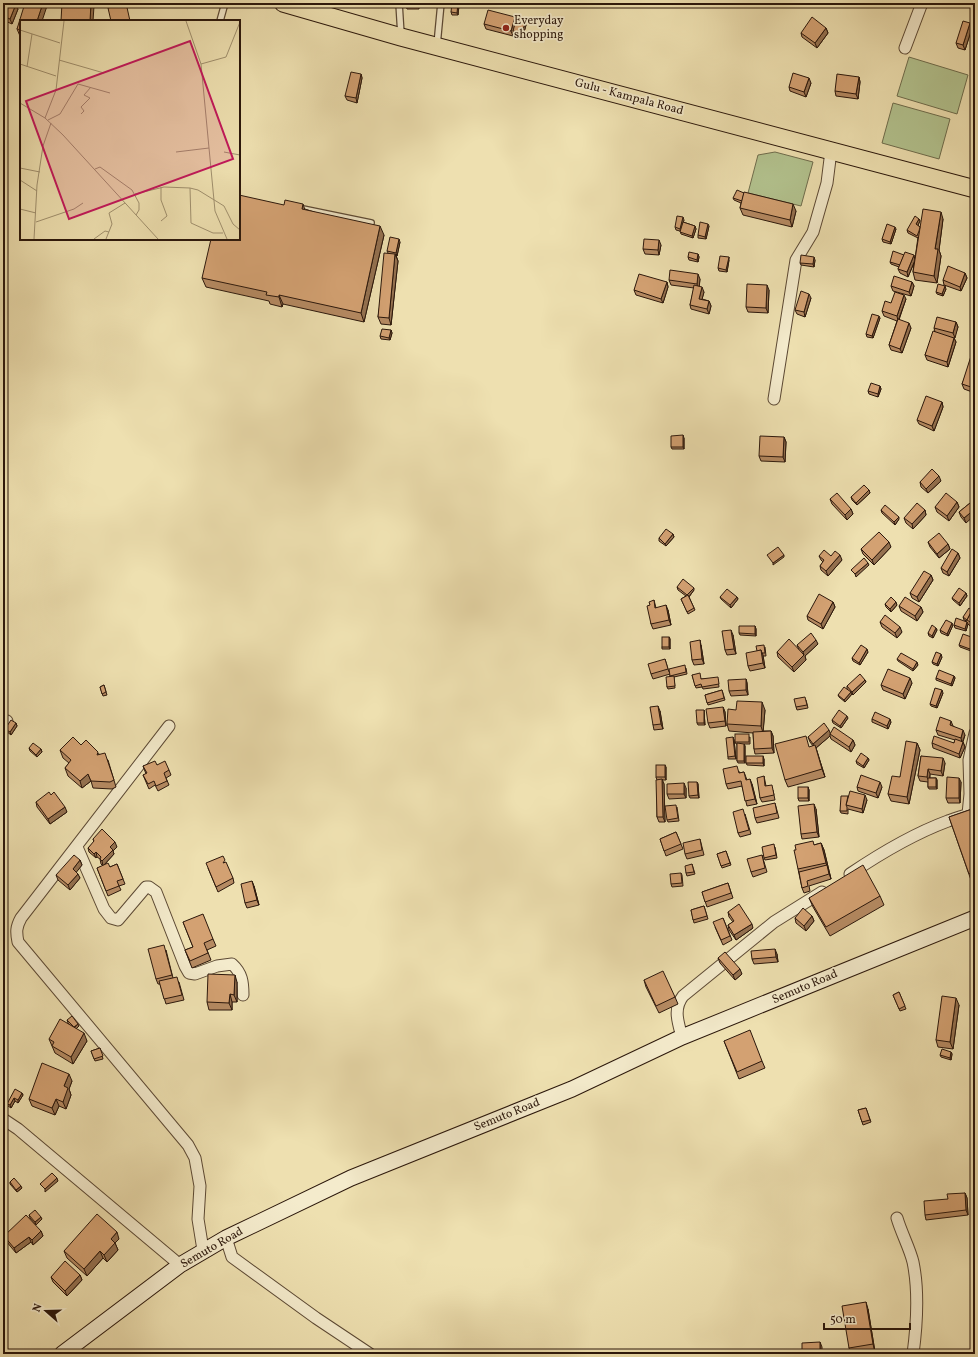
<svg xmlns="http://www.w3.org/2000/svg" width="978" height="1357" font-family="Vollkorn,serif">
  <rect width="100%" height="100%" fill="#eee0b0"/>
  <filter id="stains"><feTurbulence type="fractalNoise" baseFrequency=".005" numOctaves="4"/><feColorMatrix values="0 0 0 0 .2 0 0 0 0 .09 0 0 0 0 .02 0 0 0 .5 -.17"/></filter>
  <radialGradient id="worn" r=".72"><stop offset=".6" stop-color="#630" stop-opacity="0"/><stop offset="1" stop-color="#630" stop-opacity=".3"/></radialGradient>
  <g fill="#b3c38f" stroke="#6f6d4d">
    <polygon points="909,57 968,75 957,114 897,96"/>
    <polygon points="893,103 950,119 939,159 882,143"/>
    <polygon points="775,152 813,162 801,206 748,193 758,155"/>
  </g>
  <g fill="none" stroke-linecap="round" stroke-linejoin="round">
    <defs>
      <g id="lane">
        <polyline points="399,3 401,35"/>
        <polyline points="220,21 225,3"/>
        <polyline points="437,45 441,3"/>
        <polyline points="298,208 371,223"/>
      </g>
      <g id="street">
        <polyline points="905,48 922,3"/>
        <polyline points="774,399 796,260 813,232 827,183 831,151"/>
        <polyline points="3,726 7,721"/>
        <path d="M 169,726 L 21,918 C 16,927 16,932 18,942 L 188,1145 L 195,1158 L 200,1186 L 198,1219 L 203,1250"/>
        <polyline points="968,814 970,794 969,760 975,733"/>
        <path d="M 77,847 L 104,909 L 111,918 L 118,920 L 146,887 L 149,887 L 156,892 L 185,966 L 189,973 L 195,974 L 217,966 L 232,964 C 242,973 243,982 243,995"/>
        <path d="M 850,874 C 881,853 913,834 948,821 C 957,818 965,814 975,814"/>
        <path d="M 682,1037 C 678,1022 673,1009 683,996 L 774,922 L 822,892"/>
        <polyline points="3,1119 18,1129 180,1265"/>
        <path d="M 897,1218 C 901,1232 910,1249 913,1262 C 919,1291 917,1324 913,1354"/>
        <polyline points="226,1238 232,1257 316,1318 370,1354"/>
      </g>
      <polyline id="secondary" points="62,1354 180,1265 226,1238 351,1178 572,1089 682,1037 975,918"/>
      <polyline id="primary" points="283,3 401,37 975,189"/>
    </defs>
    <use href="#lane" stroke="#5c4934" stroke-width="8"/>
    <use href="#street" stroke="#5c4934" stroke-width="13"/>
    <use href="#secondary" stroke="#2b170b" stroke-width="17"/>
    <use href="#primary" stroke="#2b170b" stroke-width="19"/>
    <use href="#lane" stroke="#f4ebcc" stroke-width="5.5"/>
    <use href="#street" stroke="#f4ebcc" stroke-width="11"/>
    <use href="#secondary" stroke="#f4ebcc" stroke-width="15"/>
    <use href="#primary" stroke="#eee0b0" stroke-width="17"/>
  </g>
  <g fill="#b58a62" stroke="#2b170b">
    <polygon points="3,3 18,9 12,24 3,20"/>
    <polygon points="381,3 390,3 390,5"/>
    <polygon points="406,3 419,3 419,9 407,9 406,6"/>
    <polygon points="458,3 459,5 458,15 452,15 451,12"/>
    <polygon points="493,3 507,3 506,7 501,6 500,3 499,6"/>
    <polygon points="21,21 21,36 20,36 17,29"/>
    <polygon points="516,21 526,25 523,36 514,33 514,32 513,36 486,29 484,24"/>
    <polygon points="826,28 828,33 817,48 802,37 801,33"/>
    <polygon points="972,28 965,50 958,48 956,43"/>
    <polygon points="975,46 975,60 972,53"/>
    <polygon points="361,74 362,78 357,103 347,100 345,96"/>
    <polygon points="859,77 860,82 858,99 836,96 835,91"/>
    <polygon points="811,83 806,97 790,91 789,87"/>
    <polygon points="744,193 796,211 792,227 743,215 740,208 741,203 734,200 733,198"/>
    <polygon points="305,209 384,235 364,322 283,304 282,307 270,304 269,301 206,287 202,278"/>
    <polygon points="919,219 920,221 918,225 920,227 943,219 939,250 941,256 937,283 915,280 913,272 914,263 908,277 900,273 898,269 899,267 891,264 890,262 915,259 918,237 918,238 908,233 907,230"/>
    <polygon points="684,220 683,222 695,226 696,229 693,238 681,234 680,231 676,230 675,227"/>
    <polygon points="709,226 706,239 698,238 698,235"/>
    <polygon points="896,229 891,244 883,242 882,239"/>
    <polygon points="400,242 397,256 396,255 398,261 391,325 381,324 378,317 388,253 387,251"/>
    <polygon points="661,245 659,255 645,254 643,249"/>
    <polygon points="698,254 699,257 698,262 689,260 688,257"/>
    <polygon points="729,260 727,272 719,271 718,268"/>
    <polygon points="815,260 814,267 801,265 800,263"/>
    <polygon points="965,273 967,278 961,291 944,285 943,280"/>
    <polygon points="700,279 699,287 704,292 702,299 709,301 711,306 709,314 691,309 690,305 694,288 671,285 669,280"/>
    <polygon points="667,282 668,287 663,303 636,295 634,290"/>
    <polygon points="912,282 914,286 911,296 893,291 891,286"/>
    <polygon points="946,289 943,296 937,294 936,292"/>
    <polygon points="769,290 768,313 748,312 746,307"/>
    <polygon points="811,298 805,317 797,314 795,310"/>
    <polygon points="906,299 899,320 911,328 902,353 891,350 889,345 897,321 884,316 882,311 891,303"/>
    <polygon points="880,318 873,338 867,337 866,334"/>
    <polygon points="956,322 958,327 954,338 956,342 948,367 927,360 925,355 935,332 934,328"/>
    <polygon points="391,330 392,333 390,340 381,339 380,336"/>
    <polygon points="975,354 975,393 964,389 962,384"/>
    <polygon points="880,386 881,389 878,397 869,394 868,391"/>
    <polygon points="942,402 943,407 934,431 919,424 917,420"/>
    <polygon points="784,437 786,442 785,462 761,461 759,456"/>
    <polygon points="684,438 684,449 672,449 671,447"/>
    <polygon points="941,481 928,493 921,487 920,482"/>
    <polygon points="869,490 870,493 857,505 852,500 851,497"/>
    <polygon points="830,499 851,509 853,514 847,520 832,504"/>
    <polygon points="975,499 966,523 961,517 959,512"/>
    <polygon points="957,502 959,507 949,521 937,512 935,507"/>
    <polygon points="881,510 899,519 895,525 882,513"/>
    <polygon points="925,510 926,515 913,529 906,523 904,518"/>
    <polygon points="673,534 674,537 666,546 659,541 659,538"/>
    <polygon points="928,542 948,544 950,549 939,558 930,547"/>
    <polygon points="891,547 874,565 863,554 861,549"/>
    <polygon points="958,553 960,558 949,576 943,573 941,568"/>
    <polygon points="819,556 831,556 842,560 828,576 821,570 820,566 823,562 821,560"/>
    <polygon points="931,575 933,580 919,602 912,598 910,593"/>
    <polygon points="677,587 694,590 689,597 695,610 688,614 681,599 686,596 678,590"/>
    <polygon points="966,593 967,596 960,606 953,600 952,598"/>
    <polygon points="720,597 737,597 738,599 731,608 721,599"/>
    <polygon points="654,600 656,608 668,610 671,625 653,629 651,624 650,605"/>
    <polygon points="833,602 835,607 823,629 808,620 807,616"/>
    <polygon points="885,604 897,605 891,612 886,607"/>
    <polygon points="899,606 921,607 923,612 917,621 901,611"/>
    <polygon points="972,610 975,610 975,629 969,625 968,624 966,631 955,628 954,625 967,621 964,620 963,617"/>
    <polygon points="880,622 902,632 897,638 882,627"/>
    <polygon points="953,625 948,636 941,633 940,630"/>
    <polygon points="755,626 756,629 756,636 740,635 739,633"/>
    <polygon points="936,628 937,630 933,638 929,636 928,633"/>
    <polygon points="733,635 736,654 727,655 725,650"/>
    <polygon points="669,637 670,639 670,649 662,649 662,647"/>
    <polygon points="974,638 975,640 971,651 960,647 959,645"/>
    <polygon points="818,644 805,656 806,660 794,672 778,657 777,652 799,650 797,645"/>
    <polygon points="701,645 704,664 694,665 692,660"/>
    <polygon points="765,647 766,656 763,656 765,668 750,671 748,666 757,651"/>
    <polygon points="868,652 860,665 853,661 852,658"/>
    <polygon points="942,657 938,666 933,664 932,662"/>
    <polygon points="665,659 669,672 686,668 687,674 674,677 675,688 668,689 667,687 670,676 670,674 653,679 651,674"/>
    <polygon points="897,659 918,665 913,671 898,661"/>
    <polygon points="692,675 701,679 718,679 719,687 703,689 702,687 696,688"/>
    <polygon points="954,676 955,678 952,686 936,680 936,678"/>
    <polygon points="746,679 747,683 748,695 731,696 729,691"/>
    <polygon points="865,680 866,682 853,695 851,693 852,694 845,702 839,697 838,695 847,689 847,686"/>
    <polygon points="912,683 905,699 883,690 881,685"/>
    <polygon points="104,685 107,695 103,696 100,687"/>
    <polygon points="722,690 725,700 708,705 705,695"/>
    <polygon points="943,693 937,708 931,706 930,704"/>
    <polygon points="806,700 808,708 797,710 796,707"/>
    <polygon points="723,707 725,712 726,726 710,728 708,723"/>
    <polygon points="704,710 704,712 705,725 698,725 697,723"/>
    <polygon points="736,710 765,710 763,731 771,731 773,736 774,753 755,754 754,749 753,733 729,731 727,724"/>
    <polygon points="660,711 663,729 654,730 653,725"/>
    <polygon points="848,718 841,728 833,723 832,720"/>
    <polygon points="872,719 891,722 888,729 872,722"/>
    <polygon points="16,723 17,726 11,735 6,731 5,729"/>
    <polygon points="953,726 965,735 963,742 965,747 960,758 933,748 932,743 954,743 955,740 938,735 936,730"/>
    <polygon points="830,733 853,740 855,745 851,752 831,739 830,736 816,748 825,777 788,787 785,780 810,747 813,746 810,742 808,737"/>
    <polygon points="733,737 734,740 736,759 728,759 728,757"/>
    <polygon points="750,737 750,744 744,744 745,746 745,763 738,763 737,761 737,744 736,744 735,742"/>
    <polygon points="917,743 920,750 909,804 891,801 888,794 900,777"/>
    <polygon points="81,745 99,754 108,760 116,787 112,789 93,788 91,781 82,788 68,776 65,768 69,763 63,758 60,750"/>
    <polygon points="29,748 41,749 42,752 37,757 30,751"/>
    <polygon points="921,756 945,763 943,776 930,774 930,778 936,778 937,780 937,789 929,789 928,787 928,782 920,781 918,776"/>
    <polygon points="868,758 869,760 864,768 857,764 856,761"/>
    <polygon points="764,759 764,766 747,765 746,763"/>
    <polygon points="157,765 169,770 171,775 166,778 169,785 158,791 155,785 149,789 143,775 146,774 143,766"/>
    <polygon points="666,767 666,780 662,780 664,784 665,822 659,822 657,817 657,780 656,777"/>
    <polygon points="739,771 739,773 744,772 747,780 752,784 757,804 747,806 742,786 728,789 726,784"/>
    <polygon points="764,776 766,786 773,790 775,800 762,802 760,798"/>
    <polygon points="697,782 698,784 699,798 690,798 689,796"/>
    <polygon points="961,782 960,803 948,803 946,798"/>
    <polygon points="808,787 809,790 809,801 799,801 798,798"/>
    <polygon points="857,787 882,787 878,798 858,791"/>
    <polygon points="686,788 686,798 669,799 667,794"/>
    <polygon points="51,795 67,812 50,824 37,807 36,802"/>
    <polygon points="848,796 867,800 863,813 848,809 848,814 841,813 840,811"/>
    <polygon points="775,803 779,818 757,823 755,818"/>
    <polygon points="677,807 679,821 668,822 667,820"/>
    <polygon points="975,808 975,882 972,883 949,817"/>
    <polygon points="816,809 819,837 802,839 801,834"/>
    <polygon points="745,814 751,834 740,837 738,833"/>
    <polygon points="676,832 683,849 666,856 660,839"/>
    <polygon points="93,839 117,847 113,851 114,854 104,865 110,867 117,864 125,884 119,886 121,890 108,896 97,868 103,866 101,864 100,859 97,857 96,858 89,852 88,848 94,842"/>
    <polygon points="700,839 704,855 687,859 685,854"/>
    <polygon points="821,843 824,850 831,879 809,886 810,891 804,893 802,888 798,869 814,845"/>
    <polygon points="775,847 777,858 765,860 764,858"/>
    <polygon points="726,851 731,865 722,868 717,854"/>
    <polygon points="762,855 767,872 753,877 751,872"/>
    <polygon points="80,860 82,865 76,872 80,878 70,890 58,880 56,875"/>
    <polygon points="692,864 695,874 687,876 686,873"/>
    <polygon points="208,868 233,878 234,883 218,892"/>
    <polygon points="681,873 682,875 683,886 672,887 671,884"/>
    <polygon points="728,883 733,898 707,907 702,892"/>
    <polygon points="254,886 259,905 247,908 245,903"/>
    <polygon points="880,896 884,905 830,936 813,907 809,898"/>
    <polygon points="704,906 708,919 694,923 691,910"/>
    <polygon points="728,912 753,928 736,940 729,930 728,925 733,922 729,917"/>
    <polygon points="812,916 814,921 806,931 796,923 795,918"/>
    <polygon points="723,918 732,940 723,945 715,927"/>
    <polygon points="183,922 213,939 216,946 207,950 211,960 192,968 185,950 193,947"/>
    <polygon points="166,950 173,978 179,982 184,1000 166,1004 160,984 158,984 156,979"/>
    <polygon points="777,954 778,962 754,964 752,959"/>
    <polygon points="718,958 742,974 735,980 720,963"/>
    <polygon points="644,980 675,997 678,1004 659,1013 646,987"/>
    <polygon points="237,982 237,1002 232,1002 232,1010 209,1010 207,1002"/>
    <polygon points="899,992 906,1009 900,1011 893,995"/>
    <polygon points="959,1005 953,1049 938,1047 936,1040"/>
    <polygon points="67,1020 79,1026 76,1029 87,1041 73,1064 55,1053 49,1039 70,1025 68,1023"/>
    <polygon points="724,1041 762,1061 765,1068 739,1079"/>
    <polygon points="100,1048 103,1059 95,1061 91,1051"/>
    <polygon points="951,1052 952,1054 951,1060 941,1057 940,1055"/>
    <polygon points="72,1081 69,1089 71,1095 66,1109 59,1106 55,1115 32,1106 29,1099"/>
    <polygon points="22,1093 23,1095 18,1103 15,1101 11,1108 8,1106 7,1104"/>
    <polygon points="866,1108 871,1122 863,1125 858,1110"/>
    <polygon points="10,1182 22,1188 17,1192 10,1184"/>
    <polygon points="965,1193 967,1198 968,1215 926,1220 925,1215 948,1199"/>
    <polygon points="29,1215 42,1219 36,1225 30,1218"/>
    <polygon points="41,1231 43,1236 33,1245 31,1242 16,1253 6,1241 4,1236"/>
    <polygon points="119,1239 115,1243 118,1250 107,1262 103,1258 87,1276 67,1258 64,1251"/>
    <polygon points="80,1275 82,1280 67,1296 53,1282 51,1277"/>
    <polygon points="868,1309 875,1352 860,1354 851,1354 849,1348"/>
  </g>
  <g fill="#947150" stroke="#2b170b">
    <polygon points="43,3 48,3 42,21 37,21"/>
    <polygon points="91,3 93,3 94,6 93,21 90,21"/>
    <polygon points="458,3 459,5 458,15 457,13"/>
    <polygon points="16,4 18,9 12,24 10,19"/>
    <polygon points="515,17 516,21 513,36 511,31"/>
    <polygon points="525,23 526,25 523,36 522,33"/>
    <polygon points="970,23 972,28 965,50 963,45"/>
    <polygon points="826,28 828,33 817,48 815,43"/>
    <polygon points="361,74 362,78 357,103 356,98"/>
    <polygon points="859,77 860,82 858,99 856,94"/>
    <polygon points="809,78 811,83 806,97 804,92"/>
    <polygon points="303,204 306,213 302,209"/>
    <polygon points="793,204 796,211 792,227 790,220"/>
    <polygon points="941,212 943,219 939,250 941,256 937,283 934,276 935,249"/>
    <polygon points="683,217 684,220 681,231 680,229"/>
    <polygon points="919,219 920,221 917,227 916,224"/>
    <polygon points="708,224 709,226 706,239 705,237"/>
    <polygon points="380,226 384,235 364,322 361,313"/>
    <polygon points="695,226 696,229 693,238 692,236"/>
    <polygon points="895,227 896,229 891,244 890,242"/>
    <polygon points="399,239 400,242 397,256 396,253"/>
    <polygon points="659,240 661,245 659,255 658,250"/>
    <polygon points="395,254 398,261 391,325 389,318"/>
    <polygon points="698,254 699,257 698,262 697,260"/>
    <polygon points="914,255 915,260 908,277 907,272"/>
    <polygon points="729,257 729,260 727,272 726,270"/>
    <polygon points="814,257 815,260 814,267 813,264"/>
    <polygon points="965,273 967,278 961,291 960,287"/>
    <polygon points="698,274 700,279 699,289 697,284"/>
    <polygon points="667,282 668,287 663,303 661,299"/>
    <polygon points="912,282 914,286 911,296 909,292"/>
    <polygon points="767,285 769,290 768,313 766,308"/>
    <polygon points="945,286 946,289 943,296 942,294"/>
    <polygon points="702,287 704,292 701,303 699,299"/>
    <polygon points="809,294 811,298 805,317 804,312"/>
    <polygon points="279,295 283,304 282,307 279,297"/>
    <polygon points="904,295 906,299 898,321 897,316"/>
    <polygon points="709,301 711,306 709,314 707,309"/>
    <polygon points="879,316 880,318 873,338 872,336"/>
    <polygon points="956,322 958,327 955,338 953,333"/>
    <polygon points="909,323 911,328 902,353 900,349"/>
    <polygon points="391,330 392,333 390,340 389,338"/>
    <polygon points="954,338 956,342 948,367 947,362"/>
    <polygon points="880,386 881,389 878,397 878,394"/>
    <polygon points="942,402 943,407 934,431 932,426"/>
    <polygon points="683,435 684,438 684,449 683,447"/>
    <polygon points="784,437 786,442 785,462 783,457"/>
    <polygon points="939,476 941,481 928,493 926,489"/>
    <polygon points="869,490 870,493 857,505 856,503"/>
    <polygon points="957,502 959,507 949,521 947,516"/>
    <polygon points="851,509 853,514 847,520 845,515"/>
    <polygon points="975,509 975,515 966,523 964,518"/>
    <polygon points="925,510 926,515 913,529 912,524"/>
    <polygon points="899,517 899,519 895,525 894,522"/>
    <polygon points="673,534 674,537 666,546 665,544"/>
    <polygon points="889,542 891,547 874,565 872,560"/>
    <polygon points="948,544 950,549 939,558 937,554"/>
    <polygon points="958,553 960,558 949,576 947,572"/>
    <polygon points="784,555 784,557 773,565 773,563"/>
    <polygon points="840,555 842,560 828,576 826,571"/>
    <polygon points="868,563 869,565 856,577 855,574"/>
    <polygon points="931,575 933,580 919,602 917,597"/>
    <polygon points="694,588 694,590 688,598 687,595"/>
    <polygon points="966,593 967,596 960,606 959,603"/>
    <polygon points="737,597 738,599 731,608 730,605"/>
    <polygon points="833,602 835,607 823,629 821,624"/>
    <polygon points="896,602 897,605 891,612 890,609"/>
    <polygon points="666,605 668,610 671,625 669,620"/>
    <polygon points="921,607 923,612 917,621 915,616"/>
    <polygon points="967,622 968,624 966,631 965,629"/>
    <polygon points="952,623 953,625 948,636 947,634"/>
    <polygon points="755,626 756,629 756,636 755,634"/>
    <polygon points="900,627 902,632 897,638 895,633"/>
    <polygon points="936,628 937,630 933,638 932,636"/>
    <polygon points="731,630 733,635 736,654 734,649"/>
    <polygon points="669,637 670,639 670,649 669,647"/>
    <polygon points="974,638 975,640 971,651 970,649"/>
    <polygon points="700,640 701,645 704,664 702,659"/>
    <polygon points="816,640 818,644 805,656 806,660 794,672 792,667 804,655 803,652"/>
    <polygon points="867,649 868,652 860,665 859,663"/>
    <polygon points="761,650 763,655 765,668 763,663"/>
    <polygon points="941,654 942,657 938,666 937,664"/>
    <polygon points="917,662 918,665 913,671 913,669"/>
    <polygon points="954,676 955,678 952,686 951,684"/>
    <polygon points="910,678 912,683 905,699 903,694"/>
    <polygon points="746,679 747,683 748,695 746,690"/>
    <polygon points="865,680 866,682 853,695 852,692"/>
    <polygon points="942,690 943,693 937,708 936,706"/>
    <polygon points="851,692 852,694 845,702 844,700"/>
    <polygon points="762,702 765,710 763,733 761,726"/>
    <polygon points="658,706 660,711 663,729 661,724"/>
    <polygon points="723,707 725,712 726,726 725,721"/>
    <polygon points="704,710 704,712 705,725 704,723"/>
    <polygon points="847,716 848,718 841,728 840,726"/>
    <polygon points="890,719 891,722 888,729 887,726"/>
    <polygon points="951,721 953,726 951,730 950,725"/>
    <polygon points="16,723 17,726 11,735 10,732"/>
    <polygon points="829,730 831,735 830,734 830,736 816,748 825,777 813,744"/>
    <polygon points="963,730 965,735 962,743 961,738"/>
    <polygon points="771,731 773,736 774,753 772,748"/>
    <polygon points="733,737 734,740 736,759 735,756"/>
    <polygon points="853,740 855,745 851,752 849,747"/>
    <polygon points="963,742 965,747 960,758 959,754"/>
    <polygon points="917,743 920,750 909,804 907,797"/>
    <polygon points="744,744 745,746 745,763 744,761"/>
    <polygon points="41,749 42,752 37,757 36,755"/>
    <polygon points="763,756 764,759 764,766 763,763"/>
    <polygon points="868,758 869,760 864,768 863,766"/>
    <polygon points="943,758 945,763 943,776 941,771"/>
    <polygon points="665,765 666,767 666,780 665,777"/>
    <polygon points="928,769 930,774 929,782 927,777"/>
    <polygon points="88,774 91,781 82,788 80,781"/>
    <polygon points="936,778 937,780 937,789 936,787"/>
    <polygon points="959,778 961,782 960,803 959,798"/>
    <polygon points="662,779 664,784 665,822 663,817"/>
    <polygon points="750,779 752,784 757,804 755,799"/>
    <polygon points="697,782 698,784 699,798 698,795"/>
    <polygon points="880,782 882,787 878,798 876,793"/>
    <polygon points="684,783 686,788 686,798 684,794"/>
    <polygon points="808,787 809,790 809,801 808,798"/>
    <polygon points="865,795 867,800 863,813 862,809"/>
    <polygon points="814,804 816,809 819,837 817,832"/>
    <polygon points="65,807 67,812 50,824 48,819"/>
    <polygon points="115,842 117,847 113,851 114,854 103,866 102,861 110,847"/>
    <polygon points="821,843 824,850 831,879 826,863"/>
    <polygon points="96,852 97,857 96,858 94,854"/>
    <polygon points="80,860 82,865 75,874 73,869"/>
    <polygon points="78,874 80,878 70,890 68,885"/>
    <polygon points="252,881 254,886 259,905 257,900"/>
    <polygon points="812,916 814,921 806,931 804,926"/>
    <polygon points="752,924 753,928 736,940 734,935"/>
    <polygon points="775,949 777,954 778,962 776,957"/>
    <polygon points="740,969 742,974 735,980 733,975"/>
    <polygon points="235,975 237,982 237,1002 234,995"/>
    <polygon points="230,994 232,1002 232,1010 229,1003"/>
    <polygon points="956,998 959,1005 953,1049 950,1042"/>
    <polygon points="78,1024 79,1026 75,1030 74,1028"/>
    <polygon points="84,1033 87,1041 73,1064 71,1057"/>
    <polygon points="951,1052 952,1054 951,1060 950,1058"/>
    <polygon points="69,1074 72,1081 69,1089 71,1095 66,1109 63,1102 64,1086"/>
    <polygon points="22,1093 23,1095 18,1103 18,1100"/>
    <polygon points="14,1098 15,1101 11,1108 10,1105"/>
    <polygon points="56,1099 59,1106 55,1115 52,1108"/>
    <polygon points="57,1178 58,1181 45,1192 45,1189"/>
    <polygon points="21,1186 22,1188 17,1192 16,1190"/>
    <polygon points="965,1193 967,1198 968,1215 966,1210"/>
    <polygon points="41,1217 42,1219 36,1225 35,1222"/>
    <polygon points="41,1231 43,1236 33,1245 32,1240"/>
    <polygon points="117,1232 119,1239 115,1243 118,1250 107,1262 104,1255 111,1239"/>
    <polygon points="29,1237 31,1242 16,1253 14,1248"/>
    <polygon points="100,1251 103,1258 87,1276 84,1269"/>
    <polygon points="80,1275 82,1280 67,1296 65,1291"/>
    <polygon points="866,1302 868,1309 875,1352 873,1344"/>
    <polygon points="820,1342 822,1347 822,1354 820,1354"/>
  </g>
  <g fill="#d3a172" stroke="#2b170b">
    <polygon points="3,3 14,3 16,4 10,19 3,16"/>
    <polygon points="25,3 43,3 37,21 21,21 21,30 17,29"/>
    <polygon points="62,3 91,3 90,21 61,21"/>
    <polygon points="126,3 130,21 111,21 108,8"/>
    <polygon points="406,3 418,3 418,7 406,6"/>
    <polygon points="452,3 458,3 457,13 451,12"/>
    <polygon points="500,3 506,3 505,5"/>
    <polygon points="488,10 515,17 511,31 484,24"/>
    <polygon points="812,17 826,28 815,43 801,33"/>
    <polygon points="516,20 525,23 522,33 513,31"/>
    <polygon points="963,21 970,23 963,45 956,43"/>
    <polygon points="975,46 975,54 972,53"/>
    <polygon points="351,72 361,74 356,98 345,96"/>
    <polygon points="793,73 809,78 804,92 789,87"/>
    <polygon points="837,74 859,77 856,94 835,91"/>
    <polygon points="737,190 744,193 742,201 733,198"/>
    <polygon points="744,192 793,204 790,220 740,208"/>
    <polygon points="239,195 284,205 285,200 303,204 302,209 380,226 361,313 279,295 279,297 266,295 267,292 202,278 211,239 239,239"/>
    <polygon points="923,209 941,212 935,249 938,249 934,276 913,272"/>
    <polygon points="677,216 683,217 680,229 675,227"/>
    <polygon points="915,216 919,219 916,224 920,227 919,231 917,236 907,230"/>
    <polygon points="683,222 695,226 692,236 680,232"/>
    <polygon points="700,222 708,224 705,237 698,235"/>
    <polygon points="887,224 895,227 890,242 882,239"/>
    <polygon points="390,237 399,239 396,253 387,251"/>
    <polygon points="644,239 659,240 658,250 643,249"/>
    <polygon points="893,251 904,255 900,265 890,262"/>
    <polygon points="689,252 698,254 697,260 688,257"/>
    <polygon points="905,252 914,255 907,272 898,269"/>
    <polygon points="384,253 395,254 389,318 378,317"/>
    <polygon points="801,255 814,257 813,264 800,263"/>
    <polygon points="720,256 729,257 726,270 718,268"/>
    <polygon points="948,266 965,273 960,287 943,280"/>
    <polygon points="670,270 698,274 697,284 669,280"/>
    <polygon points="639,274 667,282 661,299 634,290"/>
    <polygon points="894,276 912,282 909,292 891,286"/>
    <polygon points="747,284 767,285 766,308 746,307"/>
    <polygon points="938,284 945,286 942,294 936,292"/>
    <polygon points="694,285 702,287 699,299 709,301 707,309 690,305"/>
    <polygon points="801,291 809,294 804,312 795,310"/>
    <polygon points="895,292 904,295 897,316 882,311 885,301 891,303"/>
    <polygon points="872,314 879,316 872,336 866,334"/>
    <polygon points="937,317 956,322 953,333 934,328"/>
    <polygon points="898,319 909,323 900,349 889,345"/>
    <polygon points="382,329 391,330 389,338 380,336"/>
    <polygon points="933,331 954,338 947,362 925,355"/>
    <polygon points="972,353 975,354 975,383 974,388 962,384"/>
    <polygon points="871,383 880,386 878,394 868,391"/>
    <polygon points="926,396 942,402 932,426 917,420"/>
    <polygon points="683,435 683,447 671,447 671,436"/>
    <polygon points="760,436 784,437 783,457 759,456"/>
    <polygon points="932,469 939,476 926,489 920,482"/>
    <polygon points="864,485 869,490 856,503 851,497"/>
    <polygon points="837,493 851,509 845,515 830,499"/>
    <polygon points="946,493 957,502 947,516 935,507"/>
    <polygon points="975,499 975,509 964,518 959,512"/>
    <polygon points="917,503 925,510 912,524 904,518"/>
    <polygon points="885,505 899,517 894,522 881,510"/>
    <polygon points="666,529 673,534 665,544 659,538"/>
    <polygon points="879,532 889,542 872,560 861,549"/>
    <polygon points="939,533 948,544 937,554 928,542"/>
    <polygon points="778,547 784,555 773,563 767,555"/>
    <polygon points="952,549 958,553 947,572 941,568"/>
    <polygon points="824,550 831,556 835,551 840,555 826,571 820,566 824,560 819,556"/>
    <polygon points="864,558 868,563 855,574 851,570"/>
    <polygon points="924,571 931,575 917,597 910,593"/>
    <polygon points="683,579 694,588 687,595 677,587"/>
    <polygon points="959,588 966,593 959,603 952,598"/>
    <polygon points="727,589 737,597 730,605 720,597"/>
    <polygon points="819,594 833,602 821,624 807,616"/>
    <polygon points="688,595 694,608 687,612 681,599"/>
    <polygon points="891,597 896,602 890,609 885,604"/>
    <polygon points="905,597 921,607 915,616 899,606"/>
    <polygon points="654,600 655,608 666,605 669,620 651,624 647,606 650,605 649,602"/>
    <polygon points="969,608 972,610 967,620 963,617"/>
    <polygon points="973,609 975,610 975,625 967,620"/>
    <polygon points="885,615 900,627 895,633 880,622"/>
    <polygon points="956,618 967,622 965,629 954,625"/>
    <polygon points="946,620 952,623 947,634 940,630"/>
    <polygon points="932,625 936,628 932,636 928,633"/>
    <polygon points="739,626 755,626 755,634 739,633"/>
    <polygon points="731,630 734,649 725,650 722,631"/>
    <polygon points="811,633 816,640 803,652 797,645"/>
    <polygon points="963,634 974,638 970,649 959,645"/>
    <rect x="662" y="637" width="7" height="10"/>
    <polygon points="789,639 804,655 792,667 777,652"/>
    <polygon points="700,640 702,659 692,660 690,642"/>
    <polygon points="764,645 765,653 762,653 761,650 757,651 756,646"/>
    <polygon points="861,645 867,649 859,663 852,658"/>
    <polygon points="761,650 763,663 748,666 746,653"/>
    <polygon points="936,652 941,654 937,664 932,662"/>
    <polygon points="901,653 917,662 913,669 897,659"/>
    <polygon points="665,659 668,669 651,674 648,664"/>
    <polygon points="685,665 686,672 670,676 669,669"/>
    <polygon points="888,669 910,678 903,694 881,685"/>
    <polygon points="939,670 954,676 951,684 936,678"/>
    <polygon points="700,673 701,679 718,677 719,684 702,687 701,684 695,686 692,675"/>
    <polygon points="860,674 865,680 852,692 847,686"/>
    <polygon points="674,676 675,686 667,687 666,677"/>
    <polygon points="746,679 746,690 729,691 728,680"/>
    <polygon points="104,685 106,692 102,694 100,687"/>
    <polygon points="844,687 851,692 844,700 838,695"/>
    <polygon points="935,688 942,690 936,706 930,704"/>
    <polygon points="722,690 724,698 707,703 705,695"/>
    <polygon points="805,697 807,705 796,707 794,699"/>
    <polygon points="737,701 762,702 761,726 727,724 728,709 736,710"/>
    <polygon points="658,706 661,724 653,725 650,707"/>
    <polygon points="723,707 725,721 708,723 706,709"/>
    <polygon points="696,710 704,710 704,723 697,723"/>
    <polygon points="839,710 847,716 840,726 832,720"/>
    <polygon points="875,712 890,719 887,726 872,719"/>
    <polygon points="940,717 951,721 950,725 963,730 961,738 936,730"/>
    <polygon points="11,720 16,723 10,732 5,729"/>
    <polygon points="824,723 829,730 813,744 808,737"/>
    <polygon points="834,727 853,740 849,747 830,734"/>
    <polygon points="771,731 772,748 754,749 753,732"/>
    <rect x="735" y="734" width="14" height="8"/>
    <polygon points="806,736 809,747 815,745 822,769 785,780 775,744"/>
    <polygon points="934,736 954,743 955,739 963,742 959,754 932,743"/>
    <polygon points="73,737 81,745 86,740 98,752 97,755 105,753 114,780 110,782 91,781 88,774 80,781 65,768 71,760 60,750"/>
    <polygon points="733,737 735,756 728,757 726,738"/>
    <polygon points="906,741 917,743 907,797 888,794 892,776 900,777"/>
    <polygon points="33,743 41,749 36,755 29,748"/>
    <polygon points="737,743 744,744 744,761 737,761"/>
    <polygon points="861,753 868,758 863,766 856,761"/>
    <rect x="746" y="756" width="17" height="7"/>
    <polygon points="921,756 943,758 941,771 928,769 927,777 918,776"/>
    <polygon points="155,761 157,765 165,761 169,770 164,773 167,781 156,786 154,781 148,784 143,775 147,773 143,766"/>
    <rect x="656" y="765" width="9" height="12"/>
    <polygon points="737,766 739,773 744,772 746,780 750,779 755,799 745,801 741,781 726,784 723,769"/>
    <polygon points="861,775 880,782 876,793 857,787"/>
    <polygon points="764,776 765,786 772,785 774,795 760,798 757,778"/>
    <polygon points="947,777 959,778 959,798 946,798"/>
    <rect x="928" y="778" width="8" height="9"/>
    <polygon points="662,779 663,817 657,817 656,780"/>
    <polygon points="972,780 975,780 975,795 974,795"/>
    <polygon points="688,782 697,782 698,795 689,796"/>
    <polygon points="684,783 684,794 667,794 667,784"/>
    <rect x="798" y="787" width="10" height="11"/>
    <polygon points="850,791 865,795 862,809 846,805"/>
    <polygon points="49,792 51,795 54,792 65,807 48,819 36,802"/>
    <polygon points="841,796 848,796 846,805 847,807 847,811 840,811"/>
    <polygon points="775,803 777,813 755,818 753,808"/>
    <polygon points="814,804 817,832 801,834 798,806"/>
    <polygon points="676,805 678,818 667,820 665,806"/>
    <polygon points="975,808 975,871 969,874 949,817"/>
    <polygon points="743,809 749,830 738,833 733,812"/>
    <polygon points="102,829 115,842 110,847 113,850 102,861 100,859 101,857 96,852 94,854 88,848 94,841 93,839"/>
    <polygon points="676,832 681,844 664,851 660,839"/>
    <polygon points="700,839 702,850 685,854 683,843"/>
    <polygon points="813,841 814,845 821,843 826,863 798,869 794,850 796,850 795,845"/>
    <polygon points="774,844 776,855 764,858 762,847"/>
    <polygon points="726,851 730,863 721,866 717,854"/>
    <polygon points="74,855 80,860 73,869 78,874 68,885 56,875"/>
    <polygon points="762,855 765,868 751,872 747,859"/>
    <polygon points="223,856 225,860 223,863 226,862 233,878 216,887 206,863"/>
    <polygon points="108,863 110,867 117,864 123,879 117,881 119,886 106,891 97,868"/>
    <polygon points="692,864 694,872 686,873 685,866"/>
    <polygon points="827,865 829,874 807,881 808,886 802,888 799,872"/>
    <polygon points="863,865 880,896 826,927 809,898"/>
    <polygon points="681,873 682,883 671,884 670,874"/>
    <polygon points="252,881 257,900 245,903 241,884"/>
    <polygon points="728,883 731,893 705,902 702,892"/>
    <polygon points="739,904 752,924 734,935 728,925 734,921 728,912"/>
    <polygon points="704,906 707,916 693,920 691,910"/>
    <polygon points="803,908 812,916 804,926 795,918"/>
    <polygon points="203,914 213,939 204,943 208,953 190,961 185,950 193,947 183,922"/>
    <polygon points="723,918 730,936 721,940 713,922"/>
    <polygon points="164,945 172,975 156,979 148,949"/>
    <polygon points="775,949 776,957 752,959 751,951"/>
    <polygon points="725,952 740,969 733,975 718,958"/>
    <polygon points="663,971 675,997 656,1006 644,980"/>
    <polygon points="208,974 235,975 234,995 230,994 229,1003 207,1002"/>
    <polygon points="177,977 182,995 164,999 159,981"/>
    <polygon points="899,992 905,1006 899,1009 893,995"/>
    <polygon points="942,996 956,998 950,1042 936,1040"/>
    <polygon points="72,1016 78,1024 74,1027 67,1020"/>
    <polygon points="60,1019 84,1033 71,1057 52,1046 54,1042 49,1039"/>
    <polygon points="750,1030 762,1061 737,1072 724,1041"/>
    <polygon points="100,1048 103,1056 94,1059 91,1051"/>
    <polygon points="942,1049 951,1052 950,1058 940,1055"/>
    <polygon points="42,1063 69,1074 64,1086 68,1088 63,1102 56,1099 52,1108 29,1099"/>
    <polygon points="15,1089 22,1093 18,1100 14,1098 10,1105 7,1104"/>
    <polygon points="866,1108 870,1120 862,1122 858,1110"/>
    <polygon points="52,1173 57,1178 45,1189 40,1184"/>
    <polygon points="14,1178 21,1186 16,1190 10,1182"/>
    <polygon points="965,1193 966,1210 925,1215 924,1201 948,1199 947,1194"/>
    <polygon points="973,1201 975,1201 975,1209 974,1210"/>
    <polygon points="35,1210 41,1217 35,1222 29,1215"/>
    <polygon points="97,1214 117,1232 111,1239 115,1243 104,1255 100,1251 84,1269 64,1251"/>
    <polygon points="26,1215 41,1231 32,1240 29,1237 14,1248 4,1236"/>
    <polygon points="65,1261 80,1275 65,1291 51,1277"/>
    <polygon points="866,1302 873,1344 849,1348 842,1306"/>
    <polygon points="820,1342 820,1354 802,1354 802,1343"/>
  </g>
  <circle fill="#8f2418" stroke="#f4ebcc" stroke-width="1.5" cx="506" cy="28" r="4"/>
  <g text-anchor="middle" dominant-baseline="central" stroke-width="3.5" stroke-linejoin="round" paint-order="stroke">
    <g font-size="12" fill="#2b170b" stroke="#f4ebcc" text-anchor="start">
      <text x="514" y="21">Everyday<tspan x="514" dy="14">shopping</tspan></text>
    </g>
    <g font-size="12" fill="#2b170b" stroke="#f4ebcc">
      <text transform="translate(629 97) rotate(15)">Gulu - Kampala Road</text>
      <text transform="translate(805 987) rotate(-23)">Semuto Road</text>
      <text transform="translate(507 1115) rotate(-22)">Semuto Road</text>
      <text transform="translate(212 1248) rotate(-30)">Semuto Road</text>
    </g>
  </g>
  <g transform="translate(20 20)">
    <rect width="220" height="220" fill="#eee0b0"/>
    <path fill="none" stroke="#a0906e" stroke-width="1" d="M 166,1 L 181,44 L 195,191 L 207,219M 0,10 L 40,23M 39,40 L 84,53M 0,44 L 36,56M 181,44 L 206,37 L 220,2M 7,47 L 12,14M 0,83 L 25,98 L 43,115 L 138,219M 61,94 L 64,91 L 61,87 L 70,78 L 64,75 L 71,67M 25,98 L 36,70 L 44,1M 28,100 L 40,94 L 58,64 L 90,73M 156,132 L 189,128M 204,132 L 220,135M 0,148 L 20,152M 75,149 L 80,147 L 112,170 L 119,183 L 119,190 L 116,195M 0,160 L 17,171M 115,174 L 144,167 L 170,168M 0,189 L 16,193M 141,201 L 147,196 L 141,180 L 141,167M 16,202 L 54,189 L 63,183M 203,213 L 193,213 L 171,203 L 170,168 L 178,170 L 204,186 L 213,204 L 220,210M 14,219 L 17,165 L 23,126 L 31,103M 74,219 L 85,211 L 89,212M 86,219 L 92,204 L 89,193 L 105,183"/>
    <path fill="#c2185b" fill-opacity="0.15" stroke="#c2185b" stroke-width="2" d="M 170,21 L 213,139 L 49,199 L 6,81 Z"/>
    <rect width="220" height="220" fill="none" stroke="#2b170b" stroke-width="2"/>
  </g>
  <rect width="978" height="1357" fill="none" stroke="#eee0b0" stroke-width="16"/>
  <rect x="4" y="4" width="970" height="1349" fill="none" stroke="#2b170b" stroke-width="2"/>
  <rect x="8" y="8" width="962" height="1341" fill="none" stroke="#2b170b"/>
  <g transform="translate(46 1311) rotate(290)" stroke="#f4ebcc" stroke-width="3" paint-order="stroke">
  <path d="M0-3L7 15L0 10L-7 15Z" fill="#2b170b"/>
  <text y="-6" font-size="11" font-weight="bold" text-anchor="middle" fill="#2b170b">N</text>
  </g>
  <path d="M824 1323v6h86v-6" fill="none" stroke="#2b170b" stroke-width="2"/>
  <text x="830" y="1323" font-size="12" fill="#2b170b" stroke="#f4ebcc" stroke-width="3" paint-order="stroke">50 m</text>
  <rect width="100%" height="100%" filter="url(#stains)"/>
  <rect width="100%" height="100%" fill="url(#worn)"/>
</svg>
